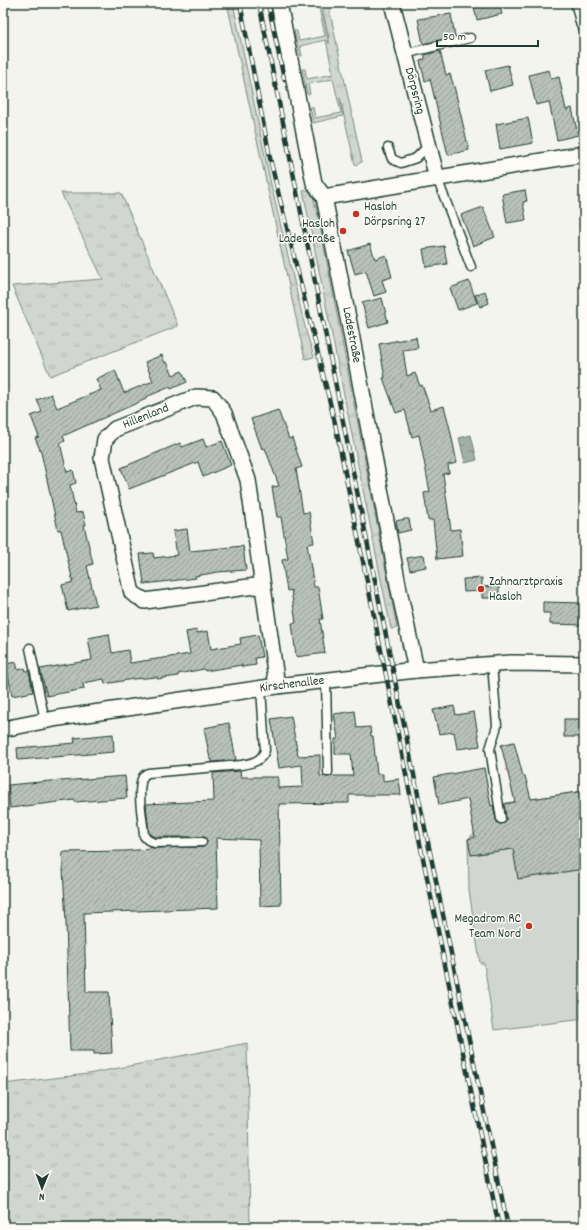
<svg xmlns="http://www.w3.org/2000/svg" width="587" height="1230" font-family="Dekko,sans-serif">
  <defs>
    <pattern id="grass-tufts" width="24" height="20" patternUnits="userSpaceOnUse"><rect width="24" height="20" fill="#d1d6d1"/><path d="M3 7l-1-3M5 7V3M7 7l1-3M15 17l-1-3M17 17v-4M19 17l1-3" fill="none" stroke="#b3b9b4"/></pattern>
    <pattern id="water-ripples" width="26" height="14" patternUnits="userSpaceOnUse"><rect width="26" height="14" fill="#a3aea7"/><path d="M2 4q2-2 4 0t4 0M15 11q2-2 4 0t4 0" fill="none" stroke="#848f89"/></pattern>
    <pattern id="building-hatch" width="6" height="6" patternUnits="userSpaceOnUse"><rect width="6" height="6" fill="#b9c1bb"/><path d="M-1 1l2-2M0 6l6-6M5 7l2-2" fill="none" stroke="#969e99"/></pattern>
  </defs>
  <rect width="100%" height="100%" fill="#f4f4ef"/>
  <filter id="ink" filterUnits="userSpaceOnUse"><feTurbulence type="fractalNoise" baseFrequency=".025" numOctaves="2"/><feDisplacementMap in="SourceGraphic" scale="8" xChannelSelector="R" yChannelSelector="G"/><feConvolveMatrix kernelMatrix="1 2 1 2 8 2 1 2 1" color-interpolation-filters="sRGB"/></filter>
  <g filter="url(#ink)">
    <g fill="url(#grass-tufts)" stroke="#788a82">
      <polygon points="227,3 233,3 272,189 306,331 314,357 305,359"/>
      <polygon points="318,3 320,3 329,44 329,38 321,3 328,3 362,162 355,165 340,98 343,116 313,123 310,107 313,107 315,118 341,113 333,79 308,84 310,94 307,94 302,69 305,69 307,79 333,74 326,40 300,46 302,56 300,56 294,31 297,31 299,41 325,36"/>
      <polygon points="311,190 317,210 397,628 391,629 303,191"/>
      <polygon points="61,193 121,193 178,326 50,376 12,286 103,279"/>
      <polygon points="247,1043 250,1227 3,1227 3,1084 88,1074"/>
    </g>
    <polygon fill="#d1d6d1" stroke="#788a82" points="584,791 584,1019 494,1030 484,963 480,963 469,890 468,839 506,803"/>
    <polygon fill="url(#water-ripples)" stroke="#6e8179" points="471,435 477,460 465,463 459,438"/>
    <g fill="url(#building-hatch)" stroke="#1f3d34">
      <polygon points="473,3 499,3 502,14 477,20"/>
      <polygon points="451,14 455,36 423,44 418,19"/>
      <polygon points="440,51 446,75 450,74 455,90 469,150 448,155 430,79 425,81 420,61 425,59 425,55"/>
      <polygon points="508,65 513,85 490,91 485,70"/>
      <polygon points="549,70 551,79 559,77 566,110 572,108 578,135 557,140 549,102 536,105 529,75"/>
      <polygon points="528,118 533,143 500,149 496,124"/>
      <polygon points="525,190 527,201 523,202 526,220 507,223 502,194"/>
      <polygon points="483,207 495,237 473,246 461,215"/>
      <polygon points="370,244 375,259 386,255 392,277 382,280 386,292 374,296 366,271 355,274 348,251"/>
      <polygon points="444,246 447,264 426,267 423,249"/>
      <polygon points="469,281 477,303 458,310 450,288"/>
      <polygon points="485,291 489,303 480,307 475,295"/>
      <polygon points="382,298 388,322 369,328 362,303"/>
      <polygon points="416,337 418,348 403,350 407,376 415,373 420,386 422,385 431,410 444,406 450,429 457,463 448,465 449,473 443,474 451,530 460,529 463,556 437,559 433,520 428,520 424,493 430,492 419,435 412,437 405,410 396,413 383,378 385,378 379,344"/>
      <polygon points="162,355 165,363 167,362 173,375 182,371 187,382 171,389 170,387 146,397 146,399 63,436 65,441 60,443 67,472 73,470 76,483 70,485 76,513 83,512 86,525 84,525 93,564 87,566 96,605 68,611 62,585 73,582 61,530 58,530 41,452 35,438 39,437 31,416 42,412 37,400 51,394 57,408 101,390 96,379 115,370 124,393 153,381 145,362"/>
      <polygon points="278,410 289,439 292,438 302,467 296,469 303,513 309,512 314,543 307,544 314,587 318,587 323,619 320,619 325,653 296,657 292,623 296,623 291,590 287,591 282,560 288,559 281,517 277,517 272,487 279,486 265,448 262,449 251,419"/>
      <polygon points="203,439 206,447 222,441 231,465 203,477 198,462 129,489 121,468 180,443 182,447"/>
      <polygon points="405,519 409,519 411,530 398,533 396,521"/>
      <polygon points="187,529 190,551 243,546 246,570 218,572 195,576 196,578 144,584 140,554 153,553 154,558 177,555 173,531"/>
      <polygon points="424,555 426,567 410,570 407,558"/>
      <polygon points="482,578 482,587 499,586 499,598 482,598 482,591 464,592 463,579"/>
      <polygon points="543,602 582,603 582,625 550,624 550,613 543,613"/>
      <polygon points="197,630 197,633 208,631 211,649 241,644 240,638 258,635 262,657 255,658 256,665 242,667 242,665 205,671 204,669 178,674 178,676 157,679 157,677 133,679 105,684 104,679 83,683 84,689 47,696 40,669 92,660 88,638 109,634 112,653 128,650 130,663 190,654 186,632"/>
      <polygon points="16,662 18,670 25,668 26,671 29,671 33,692 12,696 6,664"/>
      <polygon points="454,706 456,715 474,712 480,746 457,749 454,732 439,734 433,710"/>
      <polygon points="355,711 357,728 370,727 371,736 373,736 377,774 383,774 383,781 399,779 401,795 349,795 349,803 279,804 281,905 260,906 259,840 216,838 218,908 84,913 86,992 109,992 112,1053 94,1054 94,1051 70,1051 66,922 62,852 125,851 149,849 149,847 154,848 204,847 207,842 205,837 155,837 149,834 146,804 214,801 213,773 240,771 241,777 278,777 278,788 303,787 302,765 279,768 271,719 291,716 298,756 320,755 320,776 328,777 331,776 353,776 351,754 335,754 335,739 338,739 334,714"/>
      <rect x="564" y="719" width="16" height="18"/>
      <polygon points="229,723 236,760 212,762 212,759 210,759 204,728"/>
      <polygon points="113,734 114,752 18,760 17,748 75,743 74,738"/>
      <polygon points="514,742 523,776 525,776 531,799 584,791 584,869 518,879 513,849 471,855 468,839 475,837 468,799 439,805 434,777 484,768 491,806 493,805 496,820 499,824 505,823 506,818 504,804 515,802 501,745"/>
      <polygon points="125,776 127,798 75,802 75,800 10,808 8,785 61,780 61,781"/>
    </g>
    <g fill="none" stroke-linecap="round" stroke-linejoin="round">
      <defs>
        <g id="lane">
          <polyline points="404,54 470,38"/>
          <polyline points="388,148 392,159 401,163 416,158 429,145"/>
          <polyline points="437,178 471,267"/>
          <polyline points="30,648 45,721"/>
          <polyline points="492,664 497,726 490,749 501,819"/>
          <polyline points="326,681 328,772"/>
          <path d="M 202,842 L 154,843 L 148,840 L 144,836 C 143,819 137,795 142,779 C 143,776 145,774 148,773 L 241,765 C 252,763 261,762 265,750 L 261,688"/>
        </g>
        <g id="street">
          <polyline points="279,3 314,183 324,197 350,328 399,590 416,670"/>
          <polyline points="392,3 437,178"/>
          <polyline points="579,3 584,24"/>
          <polyline points="324,197 584,154"/>
          <polyline points="263,585 145,601 132,593 102,458 105,439 115,429 196,397 213,398 224,413 248,480 277,686"/>
          <polyline points="3,729 59,718 277,686 416,670 511,663 584,664"/>
        </g>
      </defs>
      <use href="#lane" stroke="#1f3d34" stroke-width="11"/>
      <use href="#street" stroke="#1f3d34" stroke-width="18"/>
      <use href="#lane" stroke="#fdfcf7" stroke-width="8"/>
      <use href="#street" stroke="#fdfcf7" stroke-width="15"/>
      <defs>
        <g id="rail">
          <polyline points="240,3 271,163 335,423 424,863 499,1227"/>
          <polyline points="259,3 415,780 508,1227"/>
          <polyline points="268,3 284,79"/>
        </g>
      </defs>
      <use href="#rail" stroke="#1f3d34" stroke-width="4.5"/>
      <use href="#rail" stroke="#fdfcf7" stroke-width="3" stroke-dasharray="9" stroke-linecap="butt"/>
    </g>
  </g>
  <g fill="#c8321e" stroke="#fdfcf7" stroke-width="1.5">
    <circle cx="356" cy="214" r="4"/>
    <circle cx="343" cy="231" r="4"/>
    <circle cx="481" cy="589" r="4"/>
    <circle cx="529" cy="926" r="4"/>
  </g>
  <g text-anchor="middle" dominant-baseline="central" stroke-width="3" stroke-linejoin="round" paint-order="stroke">
    <g font-size="13" fill="#1f3d34" stroke="#fdfcf7">
      <text transform="translate(414 91) rotate(75)">Dörpsring</text>
      <text transform="translate(351 335) rotate(79)">Ladestraße</text>
      <text transform="translate(146 417) rotate(-22)">Hillenland</text>
      <text transform="translate(292 685) rotate(-7)">Kirschenallee</text>
    </g>
    <g font-size="13" fill="#1f3d34" stroke="#fdfcf7" text-anchor="start">
      <text x="364" y="207">Hasloh<tspan x="364" dy="15">Dörpsring 27</tspan></text>
      <text x="335" y="224" text-anchor="end">Hasloh<tspan x="335" dy="15">Ladestraße</tspan></text>
      <text x="489" y="582">Zahnarztpraxis<tspan x="489" dy="15">Hasloh</tspan></text>
      <text x="521" y="919" text-anchor="end">Megadrom RC<tspan x="521" dy="15">Team Nord</tspan></text>
    </g>
  </g>
  <rect width="587" height="1230" fill="none" stroke="#fdfcf7" stroke-width="16"/>
  <rect x="8" y="8" width="571" height="1214" fill="none" stroke="#1f3d34" stroke-width="1.5" filter="url(#ink)"/>
  <g transform="translate(42 1188) rotate(181)" stroke="#fdfcf7" stroke-width="3" paint-order="stroke">
  <path d="M0-3L7 15L0 10L-7 15Z" fill="#1f3d34"/>
  <text y="-6" font-size="11" font-weight="bold" text-anchor="middle" fill="#1f3d34">N</text>
  </g>
  <path d="M437 40v6h101v-6" fill="none" stroke="#1f3d34" stroke-width="2"/>
  <text x="443" y="40" font-size="12" fill="#1f3d34" stroke="#fdfcf7" stroke-width="3" paint-order="stroke">50 m</text>
</svg>
